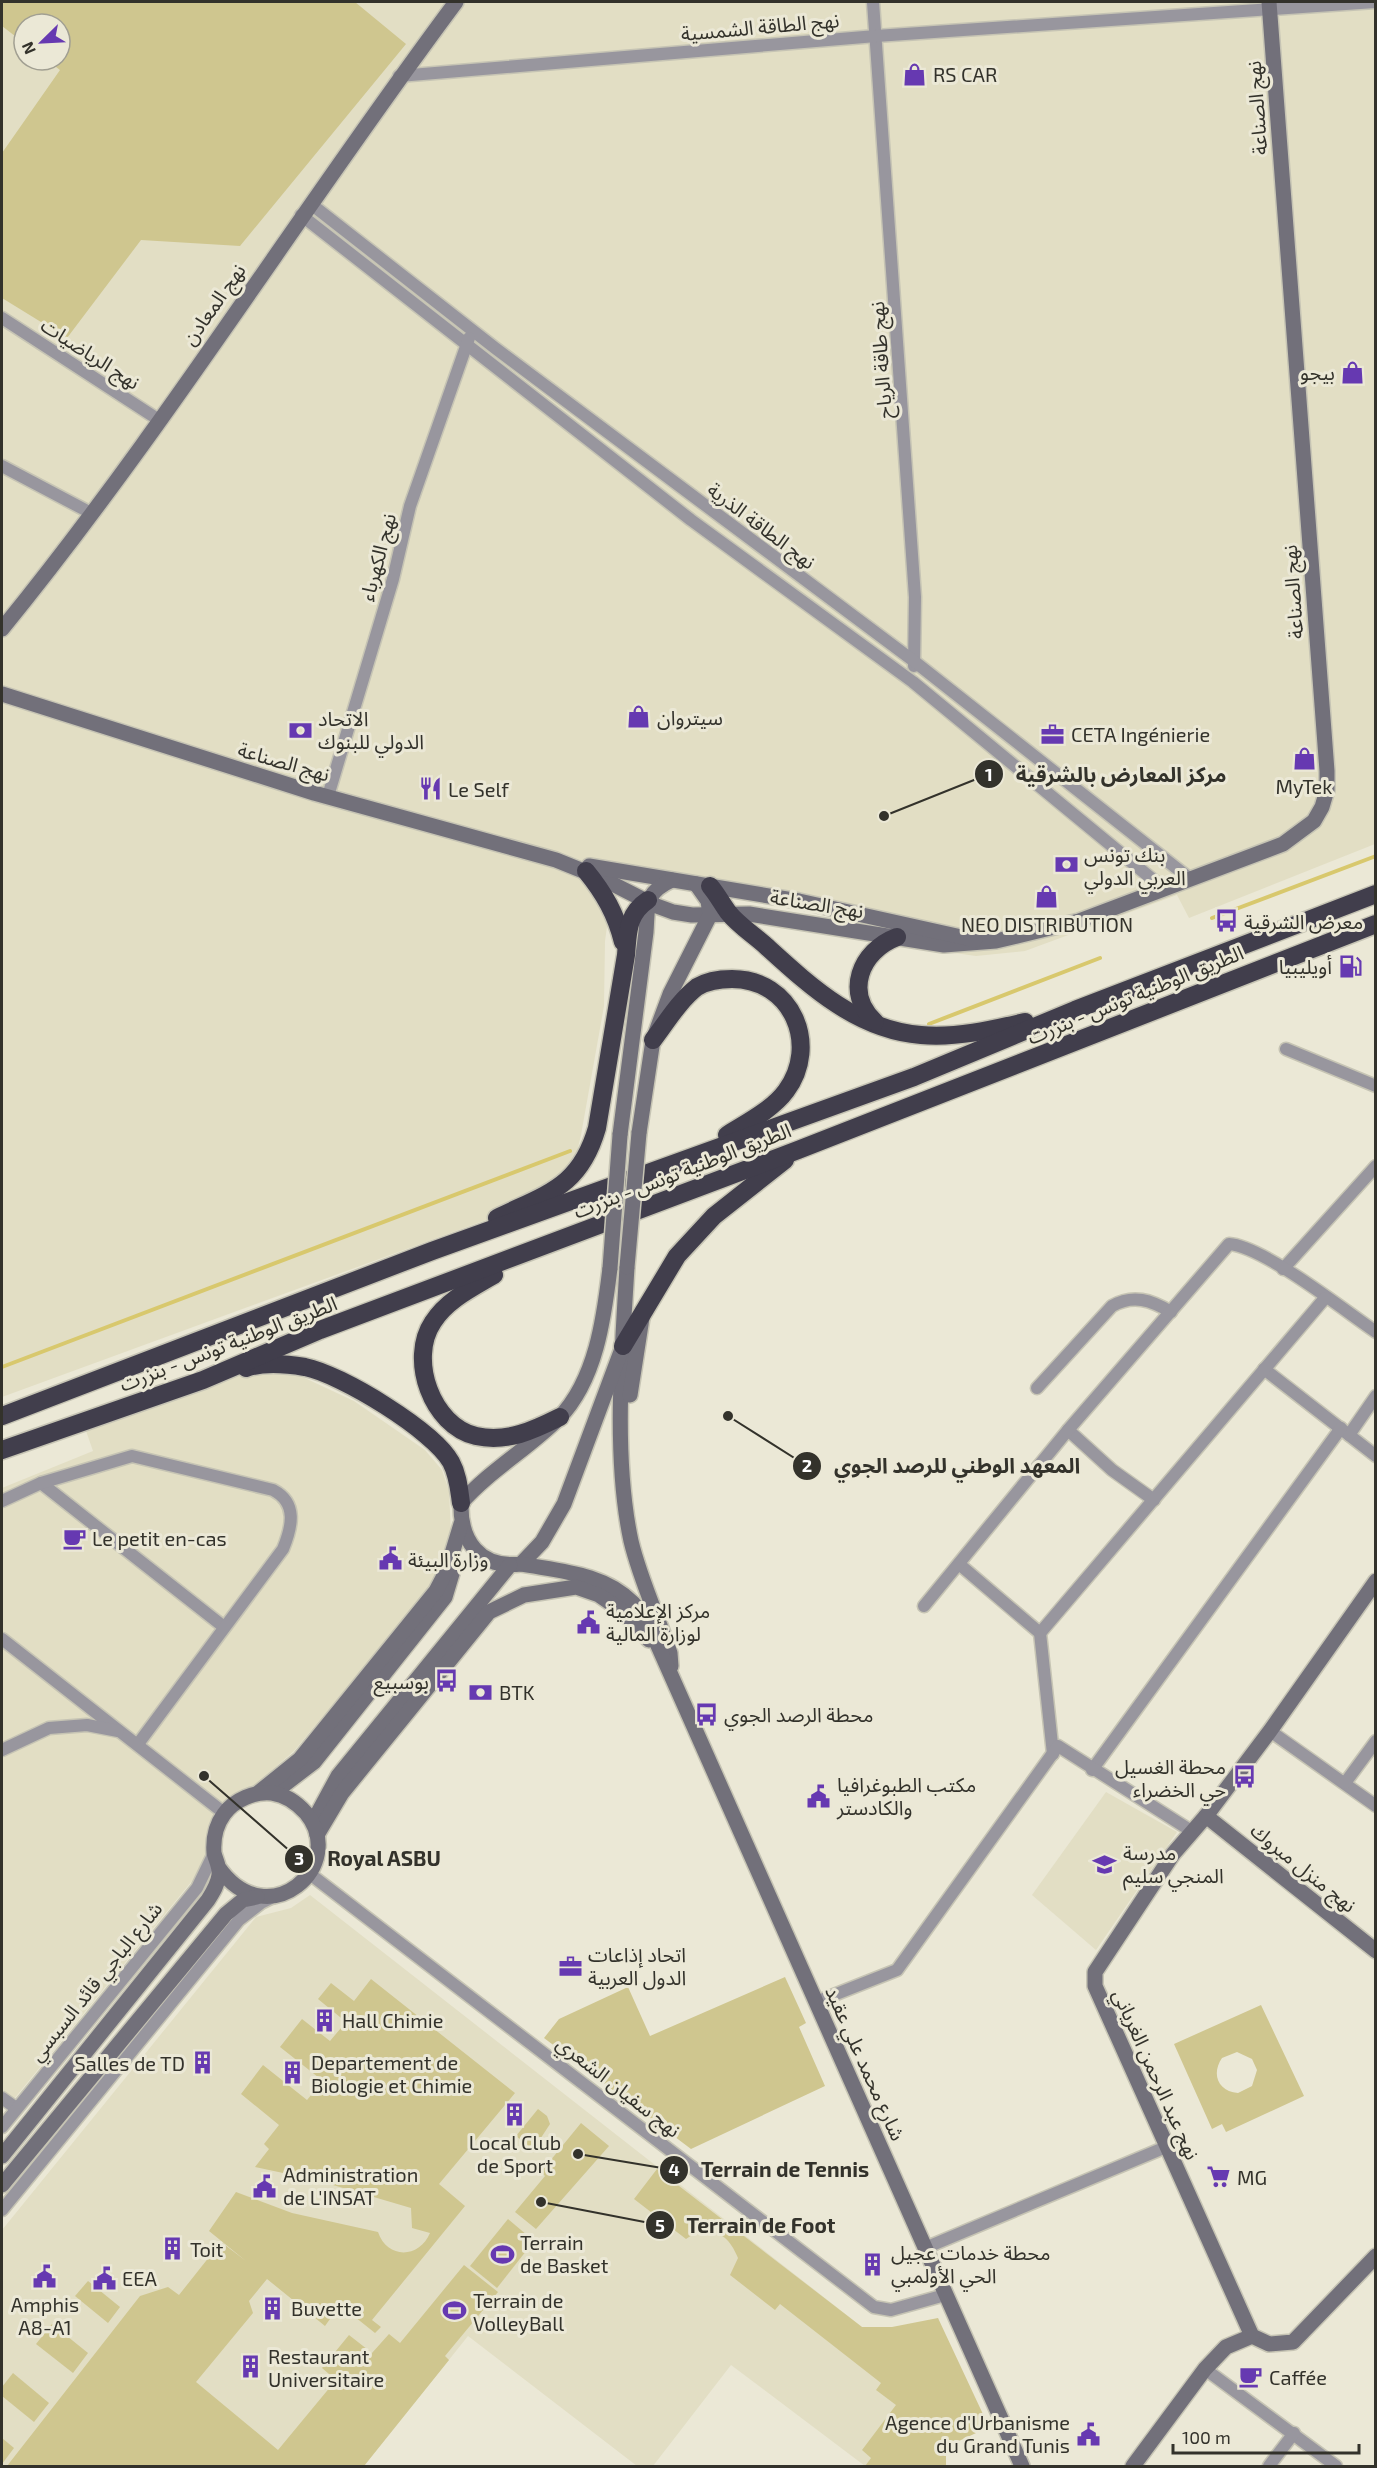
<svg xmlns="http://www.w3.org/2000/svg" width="1377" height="2468" font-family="'Exo 2','Noto Sans Arabic',sans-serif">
  <rect width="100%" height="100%" fill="#ebe8d6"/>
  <g fill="#e2dec4" fill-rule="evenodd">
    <path d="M 2,2 L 1375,2 L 1375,844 L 1189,918 L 1177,895 L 1025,951 L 976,956 L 912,947 L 913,921 L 699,877 L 616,863 L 605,941 L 604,1006 L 581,1135 L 568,1190 L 2,1397 ZM 24,24 L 60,24 L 60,60 L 24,60 Z"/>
    <polygon points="242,1373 294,1373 354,1401 425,1450 442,1470 449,1491 451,1534 445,1563 433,1584 294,1751 256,1784 240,1791 217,1814 207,1831 208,1850 192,1881 14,2099 2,2089 2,1488 93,1451 85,1428"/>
    <polygon points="1106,1792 1177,1832 1096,1950 1032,1895"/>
    <polygon points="310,1895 931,2381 865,2466 731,2365 653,2466 637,2466 468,2336 364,2466 2,2466 2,2230 256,1917 291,1908"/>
  </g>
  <g fill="#cfc68f" fill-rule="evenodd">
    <polygon points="2,2 355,2 406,44 240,246 141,240 67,338 2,298 2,153 60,70 47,60 60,60 60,24 24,24 24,43 2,26"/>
    <polygon points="785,1977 806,2023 799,2027 825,2086 691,2149 544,2038 559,2019 628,1987 650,2036"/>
    <path d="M 371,1979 L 515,2093 L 439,2184 L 465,2206 L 372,2320 L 381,2327 L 375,2333 L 340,2305 L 325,2326 L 267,2279 L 249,2301 L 253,2313 L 196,2382 L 278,2450 L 336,2380 L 322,2368 L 349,2335 L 372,2353 L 389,2334 L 400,2343 L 464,2265 L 498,2292 L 445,2356 L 449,2360 L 364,2466 L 7,2466 L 140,2296 L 168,2287 L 179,2295 L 221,2242 L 246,2261 L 209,2231 L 236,2192 L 292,2213 L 378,2232 C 387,2259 419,2259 430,2233 L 412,2228 L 411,2208 L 316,2180 L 255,2167 L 269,2149 L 264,2144 L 279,2125 L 241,2094 L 263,2065 L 307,2100 L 323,2081 L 280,2047 L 302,2019 L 330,2041 L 346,2022 L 318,1999 L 331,1983 L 354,2001 Z"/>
    <path d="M 1261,2005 L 1304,2096 L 1226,2132 L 1222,2124 L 1212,2129 L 1174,2044 ZM 1237,2052 L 1252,2059 L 1257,2070 L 1252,2086 L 1238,2093 C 1218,2091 1211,2074 1222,2058 Z"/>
    <polygon points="538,2109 547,2116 550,2124 533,2150 516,2136"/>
    <polygon points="581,2123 609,2146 536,2229 515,2212 545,2176 541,2172"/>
    <path d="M 657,2169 L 862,2327 L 892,2327 L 938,2318 L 989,2427 L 946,2447 L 946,2466 L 865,2466 L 871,2458 L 862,2450 L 896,2405 L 876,2390 L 881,2383 L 780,2304 L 775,2310 L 730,2275 L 738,2258 C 730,2239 722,2232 701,2229 L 686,2239 L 634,2199 Z"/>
    <polygon points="508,2219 534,2241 497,2288 470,2266"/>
    <polygon points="88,2281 120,2307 108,2323 75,2296"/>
    <polygon points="52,2324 88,2353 73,2373 36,2344"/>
    <polygon points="13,2373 49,2403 34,2422 2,2396 2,2387"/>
    <polygon points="2,2438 14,2448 2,2464"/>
  </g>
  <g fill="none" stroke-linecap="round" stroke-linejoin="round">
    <g stroke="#d8c86d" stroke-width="4">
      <polyline points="1212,918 1376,856"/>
      <polyline points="929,1024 1100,958"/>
      <polyline points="2,1367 570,1151"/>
    </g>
    <defs>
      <g id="street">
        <polyline points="873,2 915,597 914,666"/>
        <polyline points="399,76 876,36 1375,2"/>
        <polyline points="311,204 495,348 915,662 1189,878"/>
        <polyline points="301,215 691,520 913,682 1163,888"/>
        <polyline points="2,318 159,420"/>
        <polyline points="2,466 91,513"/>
        <polyline points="328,796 393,579 410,506 469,338"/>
        <polyline points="1286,1049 1376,1086"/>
        <polyline points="1283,1269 1376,1166"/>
        <polyline points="1264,1369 1376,1456"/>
        <path d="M 1037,1388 L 1112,1306 C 1133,1294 1151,1300 1171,1312"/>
        <polyline points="1068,1430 1112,1470 1154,1500"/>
        <polyline points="1349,1435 1376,1396"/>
        <polyline points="41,1483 224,1627"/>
        <path d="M 2,1501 L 41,1483 L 132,1456 L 273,1490 C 298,1503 292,1527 283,1549 L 138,1744"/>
        <polyline points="959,1564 1040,1633 1053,1754"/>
        <path d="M 924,1606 L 1068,1430 L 1229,1244 C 1263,1246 1345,1311 1376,1332"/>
        <polyline points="1040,1633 1325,1298"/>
        <polyline points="2,1639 224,1813"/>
        <polyline points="1270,1731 1376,1806"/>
        <polyline points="2,1750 49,1728 87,1725 118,1731"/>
        <polyline points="1092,1770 1341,1428"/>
        <polyline points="1345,1783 1376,1741"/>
        <polyline points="310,1874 874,2307 891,2310 945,2295"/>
        <polyline points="816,2002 897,1970 1058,1746 1193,1832"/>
        <polyline points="2,2098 16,2108"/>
        <polyline points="2,2127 197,1888 214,1853"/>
        <polyline points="2,2210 239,1920 261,1903 273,1897"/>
        <polyline points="925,2248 1166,2147"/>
        <polyline points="1205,2369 1336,2466"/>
        <polyline points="1269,2466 1294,2433"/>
      </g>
      <g id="secondary">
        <path d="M 2,629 C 165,429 302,208 456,2"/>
        <polyline points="2,694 314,793 556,860 603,879 654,905 673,912 692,915 749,914 944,945 996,941 1079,921 1283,844 1314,821 1322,807 1327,790 1327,771 1269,2"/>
        <polyline points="589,866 799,901 975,940"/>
        <polyline points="639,1133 653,1040 670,994 710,915 708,901 696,884"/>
        <path d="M 620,1135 L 646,932 C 648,905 644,893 672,880"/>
        <path d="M 627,1267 C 622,1353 613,1457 631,1541 C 640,1579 658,1617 670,1653 L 671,1666"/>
        <path d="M 610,1268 C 604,1318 596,1380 559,1418 C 528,1449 490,1470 461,1503 C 460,1540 479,1569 521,1564 L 542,1542 L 564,1504 L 623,1346"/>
        <polyline points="630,1395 642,1318"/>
        <path d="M 521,1564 C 558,1571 604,1573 633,1603 C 640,1611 645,1621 651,1630 L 1022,2466"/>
        <polyline points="1376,1581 1270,1731 1206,1816 1173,1854 1095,1972 1095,1986 1252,2336 1269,2344 1293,2342 1376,2256"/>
        <polyline points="280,1788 314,1762 445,1597 454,1567"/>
        <polyline points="258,1793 300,1759 436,1591 447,1570 461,1524"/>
        <polyline points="1206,1816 1376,1951"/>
        <polyline points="313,1822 338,1776 510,1565"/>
        <polyline points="317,1835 342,1793 489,1612 524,1595 576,1587 599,1595 622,1611 649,1640"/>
        <path d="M 2,2156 L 208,1900 C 213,1892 218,1884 219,1875 C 220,1867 216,1861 214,1853 C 213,1840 216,1825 224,1814 C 234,1800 255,1791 272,1793 C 286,1795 297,1803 306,1813 C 349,1865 268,1937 219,1868"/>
        <polyline points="2,2185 226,1914 243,1900 257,1897"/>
        <polyline points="1133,2466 1205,2369 1226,2347 1252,2336"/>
      </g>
      <g id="highway">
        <path d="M 586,871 C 604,893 616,914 623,942"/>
        <path d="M 710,886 C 717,894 722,904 728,912 C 738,925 754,935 766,946 C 810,986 857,1030 921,1035 C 956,1038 991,1030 1025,1022"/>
        <path d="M 875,1022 C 844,993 860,951 897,937"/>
        <path d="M 653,1040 C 666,1023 679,1001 697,987 C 707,981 721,979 732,979 C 792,979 820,1045 786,1091 C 772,1110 746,1123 727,1135"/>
        <path d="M 497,1218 C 548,1193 580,1187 597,1128 L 626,955 C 628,932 627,914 648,900"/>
        <path d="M 494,1275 C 472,1288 447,1300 433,1322 C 408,1359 432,1426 476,1436 C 507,1443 534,1430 560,1417"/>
        <polyline points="623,1346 677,1256 714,1216 785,1160"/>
        <path d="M 246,1368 C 263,1362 287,1364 305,1367 C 341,1374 434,1431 451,1462 C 458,1475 459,1489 461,1503"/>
        <polyline points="2,1416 432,1251 914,1077 1075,1010 1376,894"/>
        <polyline points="2,1450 203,1380 320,1330 798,1150 1376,924"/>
      </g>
    </defs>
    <use href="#street" stroke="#c6c4b4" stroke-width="15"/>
    <use href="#secondary" stroke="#c6c4b4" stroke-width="18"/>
    <use href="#highway" stroke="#c6c4b4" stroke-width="21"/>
    <use href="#street" stroke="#98969e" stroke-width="12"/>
    <use href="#secondary" stroke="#72707a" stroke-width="15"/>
    <use href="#highway" stroke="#413e4c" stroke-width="18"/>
    <defs>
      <g id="secondary-bridge">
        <polyline points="627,1267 639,1133"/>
        <polyline points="610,1268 620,1135"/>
      </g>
    </defs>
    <use href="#secondary-bridge" stroke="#c6c4b4" stroke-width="18" stroke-linecap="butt"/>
    <use href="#secondary-bridge" stroke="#72707a" stroke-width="15"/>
  </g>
  <defs>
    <symbol id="shop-bare" viewBox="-9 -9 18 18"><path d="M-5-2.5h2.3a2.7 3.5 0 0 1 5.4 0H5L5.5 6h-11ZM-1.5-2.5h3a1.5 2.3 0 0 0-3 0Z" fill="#6639b1" stroke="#ebe8d6" stroke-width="2.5" paint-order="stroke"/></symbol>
    <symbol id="bank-bare" viewBox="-9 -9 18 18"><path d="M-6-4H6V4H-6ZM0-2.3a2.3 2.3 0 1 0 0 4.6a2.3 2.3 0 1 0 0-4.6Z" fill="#6639b1" stroke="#ebe8d6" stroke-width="2.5" paint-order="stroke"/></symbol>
    <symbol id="office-bare" viewBox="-9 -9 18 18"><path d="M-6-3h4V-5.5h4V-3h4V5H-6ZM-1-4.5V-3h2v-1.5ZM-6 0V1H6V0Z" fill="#6639b1" stroke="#ebe8d6" stroke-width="2.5" paint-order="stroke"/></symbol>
    <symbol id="restaurant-bare" viewBox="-9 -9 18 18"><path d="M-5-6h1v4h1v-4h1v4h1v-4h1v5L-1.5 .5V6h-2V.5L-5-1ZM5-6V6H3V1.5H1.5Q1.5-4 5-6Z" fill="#6639b1" stroke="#ebe8d6" stroke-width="2.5" paint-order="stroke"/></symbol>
    <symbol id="bus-bare" viewBox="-9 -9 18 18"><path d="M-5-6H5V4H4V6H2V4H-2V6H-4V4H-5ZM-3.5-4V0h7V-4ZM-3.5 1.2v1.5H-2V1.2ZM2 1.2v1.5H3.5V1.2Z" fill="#6639b1" stroke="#ebe8d6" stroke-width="2.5" paint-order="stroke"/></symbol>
    <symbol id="fuel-bare" viewBox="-9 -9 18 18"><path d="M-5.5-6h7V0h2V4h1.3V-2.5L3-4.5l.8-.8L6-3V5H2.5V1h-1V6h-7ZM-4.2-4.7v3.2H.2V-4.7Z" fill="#6639b1" stroke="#ebe8d6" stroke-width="2.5" paint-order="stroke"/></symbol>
    <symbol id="cafe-bare" viewBox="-9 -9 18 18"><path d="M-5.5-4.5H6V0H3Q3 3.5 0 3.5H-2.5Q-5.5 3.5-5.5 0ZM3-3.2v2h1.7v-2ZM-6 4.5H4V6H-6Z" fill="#6639b1" stroke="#ebe8d6" stroke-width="2.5" paint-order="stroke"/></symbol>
    <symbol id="civic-bare" viewBox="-9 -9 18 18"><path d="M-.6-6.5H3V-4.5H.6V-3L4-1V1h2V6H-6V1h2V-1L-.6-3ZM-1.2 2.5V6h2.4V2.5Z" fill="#6639b1" stroke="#ebe8d6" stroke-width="2.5" paint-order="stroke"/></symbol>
    <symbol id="school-bare" viewBox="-9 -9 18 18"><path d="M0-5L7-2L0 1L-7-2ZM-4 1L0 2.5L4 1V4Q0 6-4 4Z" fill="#6639b1" stroke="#ebe8d6" stroke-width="2.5" paint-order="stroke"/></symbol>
    <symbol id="building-bare" viewBox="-9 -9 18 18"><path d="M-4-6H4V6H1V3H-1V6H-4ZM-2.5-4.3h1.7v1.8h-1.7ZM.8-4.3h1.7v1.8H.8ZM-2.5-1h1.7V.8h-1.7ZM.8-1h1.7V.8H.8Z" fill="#6639b1" stroke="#ebe8d6" stroke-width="2.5" paint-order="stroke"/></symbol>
    <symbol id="supermarket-bare" viewBox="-9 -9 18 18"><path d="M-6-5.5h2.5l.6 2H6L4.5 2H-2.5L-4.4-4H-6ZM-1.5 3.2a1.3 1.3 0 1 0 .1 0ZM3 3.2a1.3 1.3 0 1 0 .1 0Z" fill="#6639b1" stroke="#ebe8d6" stroke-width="2.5" paint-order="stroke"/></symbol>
    <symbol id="stadium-bare" viewBox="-9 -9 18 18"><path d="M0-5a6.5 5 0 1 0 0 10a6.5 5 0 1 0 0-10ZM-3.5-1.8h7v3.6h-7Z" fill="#6639b1" stroke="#ebe8d6" stroke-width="2.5" paint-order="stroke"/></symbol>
  </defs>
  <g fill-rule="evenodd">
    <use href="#shop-bare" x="898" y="58" width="33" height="33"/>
    <use href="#shop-bare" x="1336" y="356" width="33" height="33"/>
    <use href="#shop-bare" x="622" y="700" width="33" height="33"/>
    <use href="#bank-bare" x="284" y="714" width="33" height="33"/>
    <use href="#office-bare" x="1036" y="718" width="33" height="33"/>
    <use href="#shop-bare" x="1288" y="742" width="33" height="33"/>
    <use href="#restaurant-bare" x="414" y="772" width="33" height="33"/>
    <use href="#bank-bare" x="1050" y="848" width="33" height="33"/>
    <use href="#shop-bare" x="1030" y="880" width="33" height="33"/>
    <use href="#bus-bare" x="1210" y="904" width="33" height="33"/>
    <use href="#fuel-bare" x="1334" y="950" width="33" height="33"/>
    <use href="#cafe-bare" x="58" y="1522" width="33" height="33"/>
    <use href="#civic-bare" x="374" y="1542" width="33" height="33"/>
    <use href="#civic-bare" x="572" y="1606" width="33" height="33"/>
    <use href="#bus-bare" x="430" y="1664" width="33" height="33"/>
    <use href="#bank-bare" x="464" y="1676" width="33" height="33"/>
    <use href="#bus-bare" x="690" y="1698" width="33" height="33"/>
    <use href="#bus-bare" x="1228" y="1760" width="33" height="33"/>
    <use href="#civic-bare" x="802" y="1780" width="33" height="33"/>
    <use href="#school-bare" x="1088" y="1848" width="33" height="33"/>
    <use href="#office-bare" x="554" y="1950" width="33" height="33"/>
    <use href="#building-bare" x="308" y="2004" width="33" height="33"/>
    <use href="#building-bare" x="186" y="2046" width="33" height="33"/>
    <use href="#building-bare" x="276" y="2056" width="33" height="33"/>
    <use href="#building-bare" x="498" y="2098" width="33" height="33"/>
    <use href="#supermarket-bare" x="1202" y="2160" width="33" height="33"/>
    <use href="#civic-bare" x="248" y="2170" width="33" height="33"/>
    <use href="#building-bare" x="156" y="2232" width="33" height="33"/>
    <use href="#stadium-bare" x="486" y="2238" width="33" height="33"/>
    <use href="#building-bare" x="856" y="2248" width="33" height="33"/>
    <use href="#civic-bare" x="28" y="2260" width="33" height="33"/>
    <use href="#civic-bare" x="88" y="2262" width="33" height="33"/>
    <use href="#building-bare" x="256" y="2292" width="33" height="33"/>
    <use href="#stadium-bare" x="438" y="2294" width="33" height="33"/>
    <use href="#building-bare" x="234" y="2350" width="33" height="33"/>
    <use href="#cafe-bare" x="1234" y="2360" width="33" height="33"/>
    <use href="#civic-bare" x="1072" y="2418" width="33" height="33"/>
  </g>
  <g text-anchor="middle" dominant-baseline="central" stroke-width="6" stroke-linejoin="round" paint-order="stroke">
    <g font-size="20" fill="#33322b" stroke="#ebe8d6">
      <text transform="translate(760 26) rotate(-5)">نهج الطاقة الشمسية</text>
      <text transform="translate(1256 108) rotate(-94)">نهج الصناعة</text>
      <text transform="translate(213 304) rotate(-55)">نهج المعادن</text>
      <text transform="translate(91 353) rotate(33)">نهج الرياضيات</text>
      <text transform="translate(880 360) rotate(-94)">نهج طاقة الرياح</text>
      <text transform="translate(762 525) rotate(37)">نهج الطاقة الذرية</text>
      <text transform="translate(377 557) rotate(-75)">نهج الكهرباء</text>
      <text transform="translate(1292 592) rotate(-94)">نهج الصناعة</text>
      <text transform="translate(284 761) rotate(16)">نهج الصناعة</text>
      <text transform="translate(817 903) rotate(9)">نهج الصناعة</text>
      <text transform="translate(1135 994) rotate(-22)">الطريق الوطنية تونس - بنزرت</text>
      <text transform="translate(682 1170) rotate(-21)">الطريق الوطنية تونس - بنزرت</text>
      <text transform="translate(228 1343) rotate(-21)">الطريق الوطنية تونس - بنزرت</text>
      <text transform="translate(1304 1867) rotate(39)">نهج منزل مبروك</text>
      <text transform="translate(95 1981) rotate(-51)">شارع الباجي قائد السبسي</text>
      <text transform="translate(866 2063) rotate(66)">شارع محمد علي عقيد</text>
      <text transform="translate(1157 2074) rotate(66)">نهج عبد الرحمن الغرياني</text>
      <text transform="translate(619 2086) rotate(38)">نهج سفيان الشعري</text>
    </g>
    <g font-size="20" fill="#33322b" stroke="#ebe8d6" text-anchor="start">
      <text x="933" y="74">RS CAR</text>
      <text x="1335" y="372" text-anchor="end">بيجو</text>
      <text x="657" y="717">سيتروان</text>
      <text x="318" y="718">الاتحاد<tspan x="318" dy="23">الدولي للبنوك</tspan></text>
      <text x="1071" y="734">CETA Ingénierie</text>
      <text x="1304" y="786" text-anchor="middle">MyTek</text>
      <text x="448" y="789">Le Self</text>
      <text x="1084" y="854">بنك تونس<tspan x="1084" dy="23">العربي الدولي</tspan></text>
      <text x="1244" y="921">معرض الشرقية</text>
      <text x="1047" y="924" text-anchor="middle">NEO DISTRIBUTION</text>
      <text x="1332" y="966" text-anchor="end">أويليبيا</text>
      <text x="92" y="1538">Le petit en-cas</text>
      <text x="408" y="1559">وزارة البيئة</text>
      <text x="606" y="1610">مركز الإعلامية<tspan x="606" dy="23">لوزارة المالية</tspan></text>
      <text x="429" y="1681" text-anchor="end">بوسبيع</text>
      <text x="499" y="1692">BTK</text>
      <text x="724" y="1714">محطة الرصد الجوي</text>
      <text x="1226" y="1766" text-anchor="end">محطة الغسيل<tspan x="1226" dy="23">حي الخضراء</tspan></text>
      <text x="837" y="1784">مكتب الطبوغرافيا<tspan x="837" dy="23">والكادستر</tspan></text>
      <text x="1123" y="1852">مدرسة<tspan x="1123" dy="23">المنجي سليم</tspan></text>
      <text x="588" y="1954">اتحاد إذاعات<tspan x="588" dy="23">الدول العربية</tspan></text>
      <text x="342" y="2020">Hall Chimie</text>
      <text x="311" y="2062">Departement de<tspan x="311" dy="23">Biologie et Chimie</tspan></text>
      <text x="185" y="2063" text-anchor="end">Salles de TD</text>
      <text x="515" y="2142" text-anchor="middle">Local Club<tspan x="515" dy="23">de Sport</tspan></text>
      <text x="283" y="2174">Administration<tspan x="283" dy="23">de L'INSAT</tspan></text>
      <text x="1237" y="2177">MG</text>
      <text x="520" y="2242">Terrain<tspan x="520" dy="23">de Basket</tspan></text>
      <text x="190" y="2249">Toit</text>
      <text x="891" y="2252">محطة خدمات عجيل<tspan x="891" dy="23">الحي الأولمبي</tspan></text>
      <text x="122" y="2278">EEA</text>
      <text x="473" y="2300">Terrain de<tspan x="473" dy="23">VolleyBall</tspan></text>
      <text x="45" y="2304" text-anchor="middle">Amphis<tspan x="45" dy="23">A8-A1</tspan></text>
      <text x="291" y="2308">Buvette</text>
      <text x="268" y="2356">Restaurant<tspan x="268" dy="23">Universitaire</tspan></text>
      <text x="1269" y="2377">Caffée</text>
      <text x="1070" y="2422" text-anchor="end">Agence d'Urbanisme<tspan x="1070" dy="23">du Grand Tunis</tspan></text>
    </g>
  </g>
  <path fill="none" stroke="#33322b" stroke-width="2" d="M884 816L989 774M728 1416L807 1466M204 1776L299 1859M578 2154L674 2170M541 2202L660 2225"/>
  <g fill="#33322b" stroke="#ebe8d6" stroke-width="2">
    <circle cx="884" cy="816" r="6"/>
    <circle cx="728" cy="1416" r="6"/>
    <circle cx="204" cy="1776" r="6"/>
    <circle cx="578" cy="2154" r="6"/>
    <circle cx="541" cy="2202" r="6"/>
    <circle cx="989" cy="774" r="15"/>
    <circle cx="807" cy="1466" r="15"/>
    <circle cx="299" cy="1859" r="15"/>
    <circle cx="674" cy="2170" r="15"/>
    <circle cx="660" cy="2225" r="15"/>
  </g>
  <g font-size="18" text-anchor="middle" font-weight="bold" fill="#fff">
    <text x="989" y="781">1</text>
    <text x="807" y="1472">2</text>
    <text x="299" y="1865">3</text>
    <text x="674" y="2176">4</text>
    <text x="660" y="2232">5</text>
  </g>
  <g font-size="21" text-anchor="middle" font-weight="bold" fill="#33322b" stroke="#ebe8d6" stroke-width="6" stroke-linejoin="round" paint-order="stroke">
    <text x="1121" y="782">مركز المعارض بالشرقية</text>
    <text x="957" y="1473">المعهد الوطني للرصد الجوي</text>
    <text x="384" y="1866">Royal ASBU</text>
    <text x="785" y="2177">Terrain de Tennis</text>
    <text x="761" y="2233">Terrain de Foot</text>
  </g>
  <rect width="1377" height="2468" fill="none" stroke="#33322b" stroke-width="6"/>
  <g transform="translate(42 42) rotate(246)"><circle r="28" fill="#ebe8d6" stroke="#a19f92" stroke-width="1.5"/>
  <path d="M0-4.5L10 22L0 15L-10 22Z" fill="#6639b1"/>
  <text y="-9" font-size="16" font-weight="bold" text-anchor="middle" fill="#33322b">N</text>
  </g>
  <path d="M1173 2444v9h186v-9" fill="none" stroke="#33322b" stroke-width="3"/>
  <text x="1182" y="2444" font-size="18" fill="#33322b" stroke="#ebe8d6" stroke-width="4.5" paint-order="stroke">100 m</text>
</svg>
